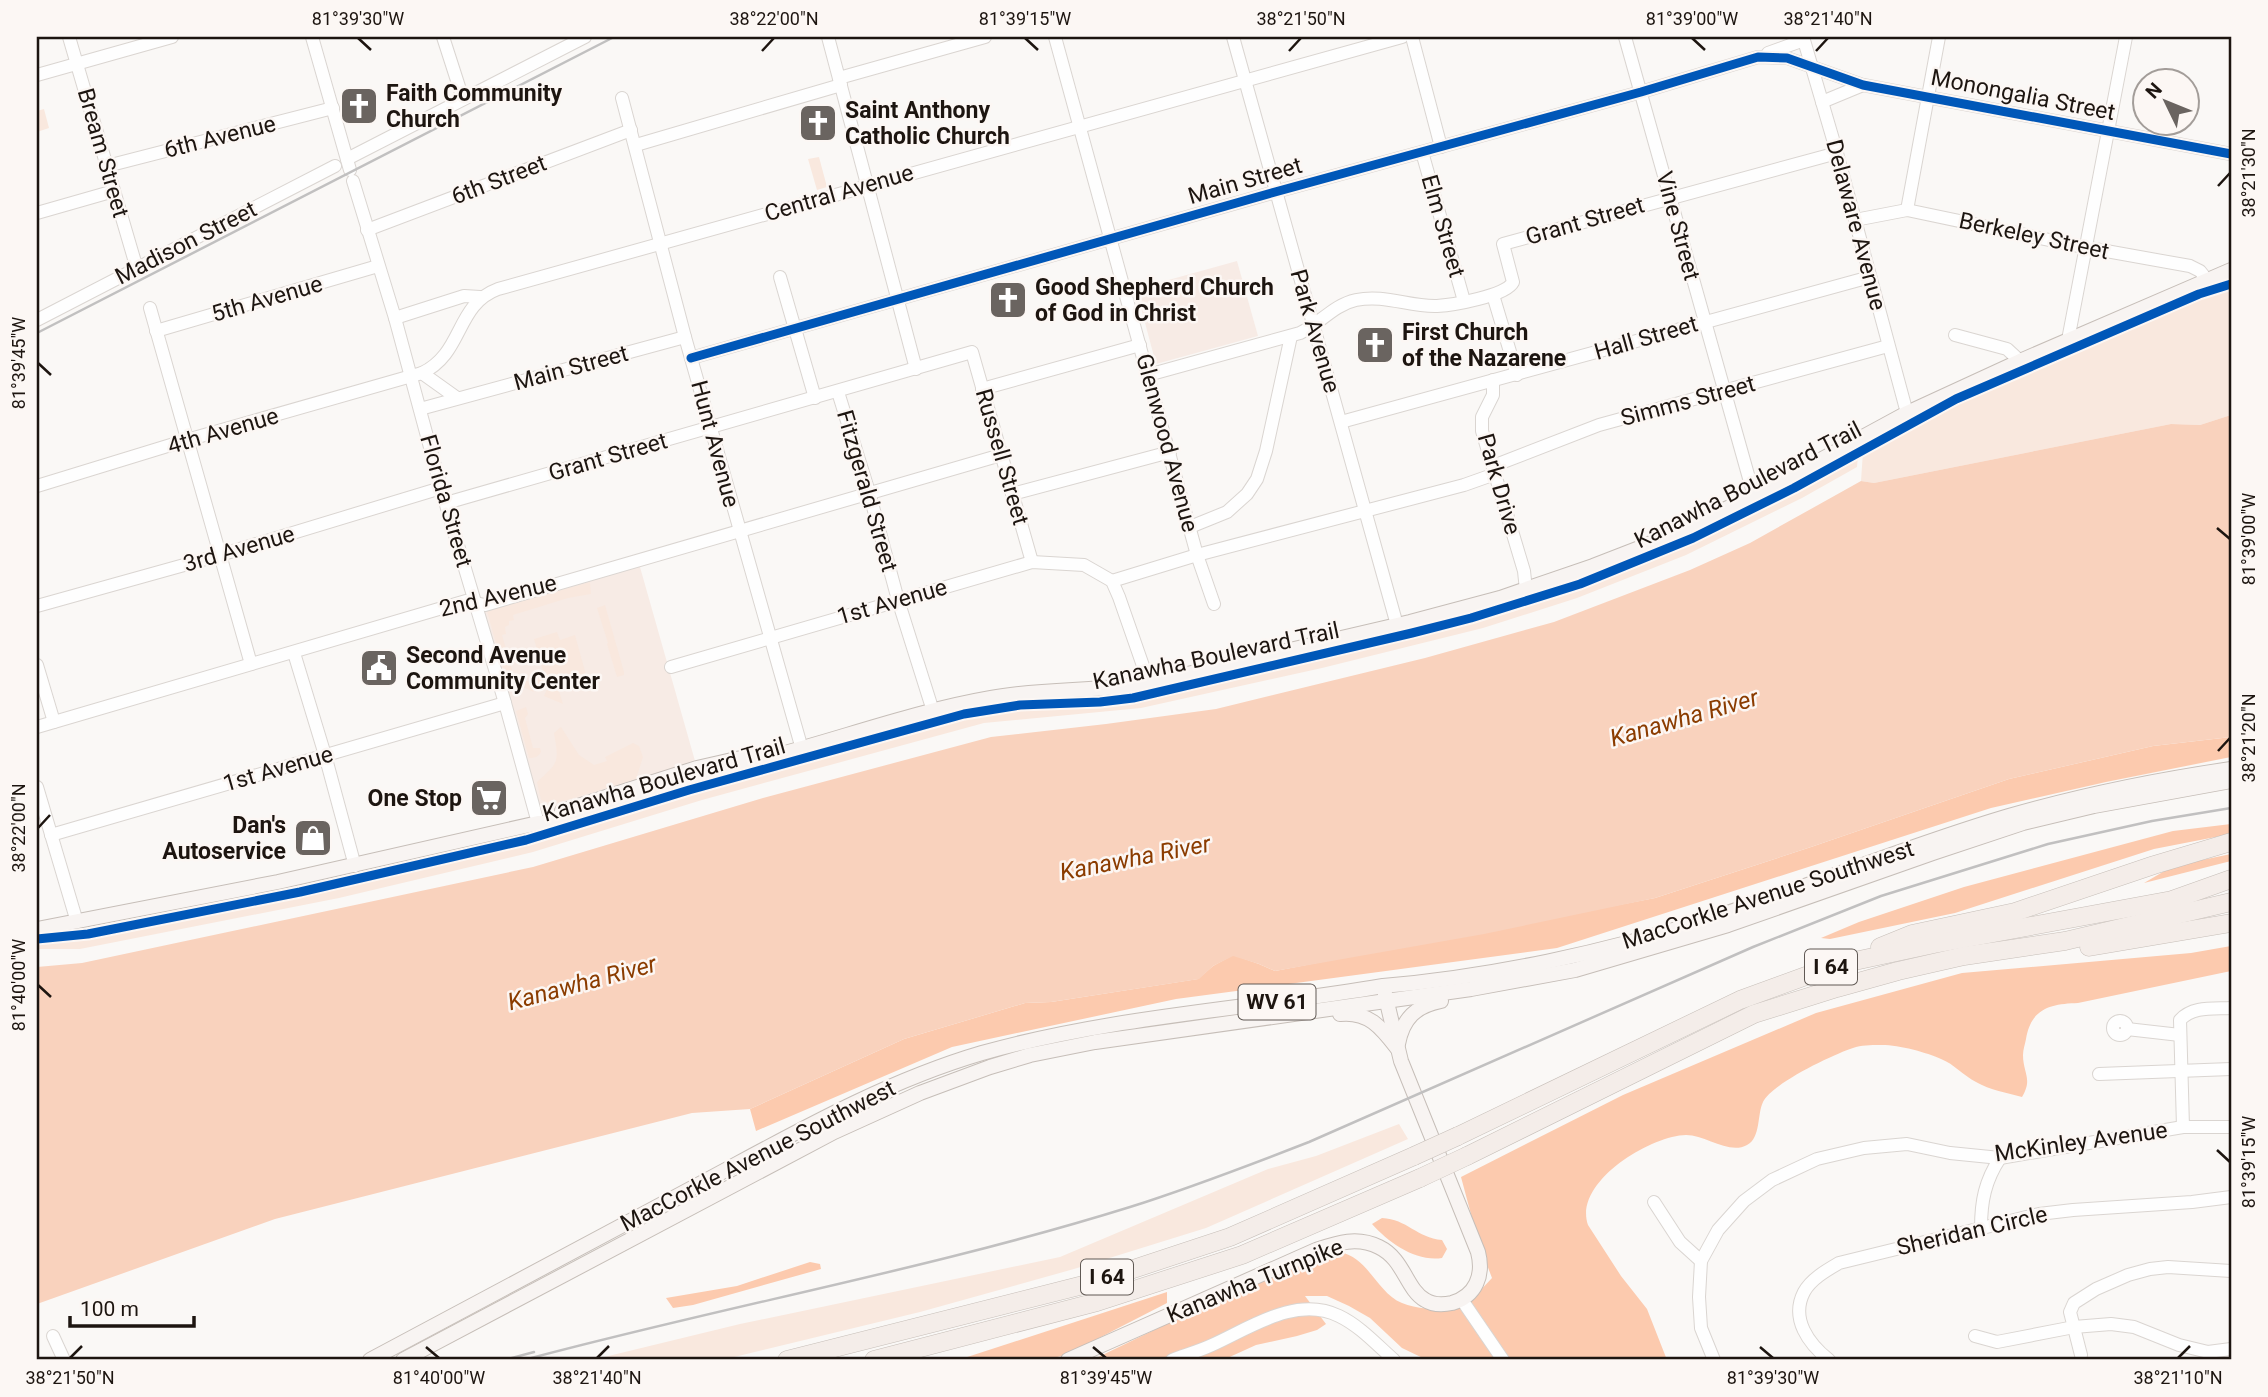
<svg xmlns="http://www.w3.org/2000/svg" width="2268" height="1397" font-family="Roboto,sans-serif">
  <rect width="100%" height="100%" fill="#faf8f6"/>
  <g fill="#f7ebe5">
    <polygon points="1237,261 1258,336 1156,364 1136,289"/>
    <polygon points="638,560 697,768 550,814 538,823 475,603"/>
  </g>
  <g fill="#f9e8de">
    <polygon points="44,109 49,128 37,132 37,111"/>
    <polygon points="819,157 827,187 817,190 808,159"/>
    <polygon points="2231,280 2231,415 2200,425 2171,424 1874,483 1861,481 1864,437 2208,281 2224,282"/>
    <polygon points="1858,456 1857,467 1802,498 1686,555 1577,598 1483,628 1322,668 1141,708 984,723 702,800 533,852 339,898 80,949 37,949 37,942 72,940 340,887 527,844 690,793 965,718 1020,709 1100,705 1133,701 1267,671 1472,622 1581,588 1637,566 1694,541 1795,491"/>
    <polygon points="590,582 591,594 568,598 513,615 514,620 509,621 509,625 505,627 506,634 502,635 514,677 523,674 525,681 528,681 534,692 525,688 511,687 507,683 487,611"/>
    <polygon points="605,605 624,672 624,675 617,677 607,644 608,643 597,608"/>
    <polygon points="557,632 560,640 575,635 588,682 559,691 563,704 544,696 546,691 551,687 547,684 538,690 532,682 545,678 534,639"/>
    <path d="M 526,707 L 528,714 L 525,718 L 533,748 L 540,748 L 541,752 C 538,757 535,758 529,758 L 516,711 Z"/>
    <path d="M 561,727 L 579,755 L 594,765 L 607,761 L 605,757 L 633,743 L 639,746 L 643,757 L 636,779 L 554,804 L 541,800 L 537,782 C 559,762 559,763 554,733 Z"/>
    <polygon points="1399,1124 1408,1139 1206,1228 1074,1269 920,1312 722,1360 592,1360 740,1324 1060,1257 1268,1169 1316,1156"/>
  </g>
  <g fill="#fccaae">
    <polygon points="2231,737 2231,757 2106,782 1991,808 1557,948 1176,999 952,1047 756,1131 750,1109 904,1039 1025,1003 1051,1002 1198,979 1213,966 1233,955 1259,964 1275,971 1655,898 1811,847 2009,779 2153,746"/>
    <polygon points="2231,824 2231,834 2154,849 1955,913 1830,939 1821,938 1859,922 1964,887 2173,831"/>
    <polygon points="2231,854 2231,861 2144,883 2173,866"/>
    <path d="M 2231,946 L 2231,971 L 2078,1003 C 2051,1004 2031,1008 2026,1039 C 2025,1044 2023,1050 2023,1055 C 2023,1073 2033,1079 2022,1097 C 2007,1093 1990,1090 1976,1082 C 1964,1076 1954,1064 1941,1059 C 1926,1052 1896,1044 1879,1045 C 1871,1045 1861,1045 1853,1048 C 1834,1054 1771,1084 1763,1102 C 1757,1114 1761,1138 1747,1145 C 1729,1155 1706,1135 1686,1135 C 1649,1136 1573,1183 1588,1225 L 1621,1276 L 1647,1309 L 1667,1360 L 1427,1360 L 1402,1348 L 1370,1318 L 1349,1306 L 1327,1296 L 1305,1296 L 1326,1324 L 1317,1330 L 1297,1336 L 1256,1345 L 1223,1360 L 1092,1360 L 1256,1281 L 1340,1252 C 1369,1258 1377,1293 1402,1303 C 1416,1309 1436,1309 1450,1311 L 1476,1295 L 1492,1278 L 1479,1244 L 1461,1177 L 1623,1095 L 1816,1013 L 1962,973 L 2191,953 Z"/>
    <path d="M 1382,1218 C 1407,1219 1417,1238 1442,1240 L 1447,1249 L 1442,1258 C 1416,1262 1389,1243 1372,1224 Z"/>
    <polygon points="810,1262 820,1264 821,1269 693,1305 673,1308 666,1298 737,1286"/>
    <polygon points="1167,1292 1167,1303 1066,1355 1044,1360 958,1360"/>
  </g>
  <polygon fill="#f9d2bd" points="2231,415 2231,737 2153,746 2009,779 1811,847 1655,898 1484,934 1275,971 1259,964 1233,956 1213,966 1199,979 1051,1002 1025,1003 904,1039 750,1109 692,1113 275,1219 37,1304 37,967 82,963 533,867 763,798 991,737 1106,724 1216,709 1425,658 1554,622 1690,570 1750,543 1861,481 1874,483 2171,424 2200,425"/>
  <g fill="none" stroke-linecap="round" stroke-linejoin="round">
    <defs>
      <g id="minor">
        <polyline points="69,37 137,269"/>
        <polyline points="312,37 350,170"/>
        <polyline points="443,37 463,99"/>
        <polyline points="828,37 916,369"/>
        <polyline points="1055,37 1197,555 1214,604"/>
        <polyline points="1233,37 1397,625"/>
        <polyline points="1412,37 1441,147"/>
        <polyline points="1625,37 1754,496"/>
        <polyline points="1803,37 1837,153 1907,413"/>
        <polyline points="1768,53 1804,40"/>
        <polyline points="37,75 172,37"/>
        <polyline points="839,78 985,37"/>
        <polyline points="622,98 685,337 802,749"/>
        <polyline points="1822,102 1863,85"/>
        <polyline points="636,145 841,85"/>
        <polyline points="1422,152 1464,301"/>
        <polyline points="347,159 585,37"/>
        <polyline points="107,166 333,108"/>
        <polyline points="353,181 395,318 441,488 505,703 538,823"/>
        <polyline points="1907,210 1939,37"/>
        <polyline points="37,213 114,191"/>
        <polyline points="1855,220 1907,210 2078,246 2190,266 2200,271 2208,281"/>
        <polyline points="367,230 631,130"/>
        <polyline points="780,277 815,398"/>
        <polyline points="1493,295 1517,375"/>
        <polyline points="150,308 251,664"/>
        <polyline points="395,318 464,296 480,297"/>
        <polyline points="37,320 335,166"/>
        <polyline points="156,331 378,266"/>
        <polyline points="1955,335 2007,349 2020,361"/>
        <polyline points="2068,340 2126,37"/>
        <polyline points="691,358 1275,192 1641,92 1758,57 1787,58 1863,85 2231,154"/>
        <polyline points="422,373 457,398"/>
        <path d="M 1148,375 L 1300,333 C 1320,324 1333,305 1356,300 C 1385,294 1409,307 1437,306 C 1453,305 1506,296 1513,282 L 1503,244 L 1837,153"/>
        <polyline points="1493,380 1493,395 1482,417 1482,431 1524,571 1526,590"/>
        <polyline points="982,389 1140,345"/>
        <polyline points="838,392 869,492 898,600 933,711"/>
        <polyline points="420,409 685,337"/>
        <polyline points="1341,422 1870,277"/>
        <polyline points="1493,466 1599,425 1888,346"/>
        <path d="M 37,486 L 187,440 L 422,373 C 464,353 455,305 498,289 L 1402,37"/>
        <polyline points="1012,494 1170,452"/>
        <polyline points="446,503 972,352 1032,562"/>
        <polyline points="1190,527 1227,512 1247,494 1257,479 1266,451 1291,336"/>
        <polyline points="1112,581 1197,555 1464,485 1495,474"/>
        <polyline points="37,606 220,555 441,488"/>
        <polyline points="294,653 325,755 355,866"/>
        <polyline points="37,665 54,722"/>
        <polyline points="671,667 1032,562 1084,565 1112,581 1119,597 1149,683"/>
        <polyline points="37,727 466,601 485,605 1001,455"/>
        <polyline points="37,787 77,922"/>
        <polyline points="51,835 505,703"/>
        <circle cx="2120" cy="1028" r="7"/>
        <polyline points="2127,1029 2180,1035"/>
        <polyline points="2099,1074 2231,1069"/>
        <path d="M 2183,1127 L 2180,1020 C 2193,1006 2213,1009 2231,1008"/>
        <polyline points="1654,1202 1680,1242 1701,1261"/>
        <path d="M 1981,1228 C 1981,1201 1985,1181 2000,1158"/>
        <polyline points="1462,1300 1503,1360"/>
        <polyline points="53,1336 64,1360"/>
        <polyline points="1975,1336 1997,1342 2074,1327 2111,1324 2134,1327 2179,1345 2208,1352 2231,1349"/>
        <polyline points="2081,1355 2070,1312 2074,1303 2096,1289 2128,1275 2150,1269 2168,1267 2231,1271"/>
        <path d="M 1172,1360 C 1185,1355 1199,1351 1212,1345 C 1250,1328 1296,1295 1339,1316 C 1360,1326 1377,1345 1394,1360"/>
        <polyline points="1714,1360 1701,1328 1699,1297 1701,1261 1718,1230 1744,1201 1772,1180 1817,1159 1864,1148 1907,1144 1950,1153 2000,1158 2183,1127 2231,1127"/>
        <path d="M 1829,1360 C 1809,1344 1790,1319 1804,1292 C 1811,1279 1827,1270 1839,1263 L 2039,1214 L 2073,1210 L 2192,1202 L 2231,1197"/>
      </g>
      <g id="major">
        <polyline points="562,811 697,768 754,755 770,757"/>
        <path d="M 37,929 L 278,882 L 538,823 L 552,823 L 745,769 L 770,757 C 843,738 916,711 991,698 C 1043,688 1097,692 1149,683 L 1410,622 L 1500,598 L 1593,566 L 1642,547 L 1754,496 L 1907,413 L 2020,361 L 2231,270"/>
        <path d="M 1340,1014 C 1368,1011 1381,1027 1397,1048"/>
        <path d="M 1398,1044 C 1403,1018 1416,1006 1441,1001"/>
        <path d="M 370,1360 C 478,1303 586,1245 694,1187 C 788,1137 880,1083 982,1053 C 1113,1016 1250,1009 1383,986 C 1490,977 1607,952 1709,919 C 1809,887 1907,846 2009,816 C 2082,795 2156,780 2231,769"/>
        <polyline points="403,1360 834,1132 920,1093 990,1067 1030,1055 1095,1042 1471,989 1575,970 1728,925 1933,853 2023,823 2094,806 2231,781"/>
        <path d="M 1068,1360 L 1316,1250 C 1337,1243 1357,1236 1379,1247 C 1404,1259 1406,1289 1425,1300 C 1433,1305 1443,1305 1452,1303 C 1476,1296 1484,1275 1478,1252 L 1401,1061 L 1385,994"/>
      </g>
      <g id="highway">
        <polyline points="1880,947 1912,934 2015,912 2154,865 2231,842"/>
        <polyline points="2089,947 2231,923"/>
        <polyline points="1458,1136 1740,1000 1836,965 1934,944 2172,900 2231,879"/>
        <polyline points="1467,1156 1754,1014 1837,988 1898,971 1964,956 2065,941 2231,902"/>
        <polyline points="787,1360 1091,1283 1230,1237 1414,1156"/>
        <polyline points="874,1360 1097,1302 1242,1255 1420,1178"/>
      </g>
    </defs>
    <use href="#minor" stroke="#dad5d1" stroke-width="14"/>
    <use href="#major" stroke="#c6beb8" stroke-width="16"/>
    <use href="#highway" stroke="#c6beb8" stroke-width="19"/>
    <use href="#minor" stroke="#fefefe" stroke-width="12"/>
    <use href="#major" stroke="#f8f4f2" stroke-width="14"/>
    <use href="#highway" stroke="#f4ede9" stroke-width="18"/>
    <g stroke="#c1c0c0" stroke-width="2.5">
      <polyline points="37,333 614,37"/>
      <polyline points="504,1360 534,1352"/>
      <path d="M 524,1360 C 725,1306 931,1269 1130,1207 C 1190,1188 1250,1165 1309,1142 L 1753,947 L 1881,896 L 2048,844 L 2152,821 L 2231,808"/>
    </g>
    <defs>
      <g id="highway-bridge">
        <polyline points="1414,1156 1458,1136"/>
        <polyline points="1420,1178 1467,1156"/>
      </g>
    </defs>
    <use href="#highway-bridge" stroke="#c6beb8" stroke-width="19" stroke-linecap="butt"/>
    <use href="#highway-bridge" stroke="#f4ede9" stroke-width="18"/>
    <defs>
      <g id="cycleway">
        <polyline points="691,358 1275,192 1641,92 1758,57 1787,58 1863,85 2231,154"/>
        <polyline points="37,939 88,934 300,892 526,840 689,790 964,714 1020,705 1100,702 1133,698 1412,633 1471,618 1580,584 1693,538 1794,488 1956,399 2199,294 2231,284"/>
      </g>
    </defs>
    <use href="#cycleway" stroke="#fcf7f4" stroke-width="13"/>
    <use href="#cycleway" stroke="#0057b8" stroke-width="9"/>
  </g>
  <path fill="none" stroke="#1d1510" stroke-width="2.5" d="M 358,38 L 371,50M 1025,38 L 1038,50M 1692,38 L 1705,50M 762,51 L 774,38M 1289,51 L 1301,38M 1816,51 L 1828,38M 2218,186 L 2230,173M 38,363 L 51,375M 2217,528 L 2230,539M 2218,751 L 2230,738M 38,828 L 50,815M 38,985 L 51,997M 2217,1150 L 2230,1162M 426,1347 L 439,1358M 1093,1347 L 1106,1358M 1760,1347 L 1773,1358M 70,1358 L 82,1346M 597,1358 L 609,1346M 2178,1358 L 2190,1346"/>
  <defs>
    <symbol id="church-square" viewBox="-11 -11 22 22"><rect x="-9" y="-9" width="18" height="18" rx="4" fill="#6a6460" stroke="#fcf7f4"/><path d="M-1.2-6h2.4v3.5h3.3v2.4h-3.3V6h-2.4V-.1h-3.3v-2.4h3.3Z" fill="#fff"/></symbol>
    <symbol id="civic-square" viewBox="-11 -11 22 22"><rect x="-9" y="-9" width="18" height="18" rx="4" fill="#6a6460" stroke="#fcf7f4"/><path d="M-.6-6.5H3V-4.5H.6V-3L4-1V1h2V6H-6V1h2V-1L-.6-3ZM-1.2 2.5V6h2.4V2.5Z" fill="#fff"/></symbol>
    <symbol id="supermarket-square" viewBox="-11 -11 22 22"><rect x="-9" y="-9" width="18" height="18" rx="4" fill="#6a6460" stroke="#fcf7f4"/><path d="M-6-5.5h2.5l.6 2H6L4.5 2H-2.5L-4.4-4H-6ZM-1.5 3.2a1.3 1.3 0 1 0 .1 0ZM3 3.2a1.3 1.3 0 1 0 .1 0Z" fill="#fff"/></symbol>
    <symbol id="shop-square" viewBox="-11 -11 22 22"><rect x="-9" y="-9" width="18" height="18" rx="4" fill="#6a6460" stroke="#fcf7f4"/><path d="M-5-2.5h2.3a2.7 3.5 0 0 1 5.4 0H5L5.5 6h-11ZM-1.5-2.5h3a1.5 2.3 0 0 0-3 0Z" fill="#fff"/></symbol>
  </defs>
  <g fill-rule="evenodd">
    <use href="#church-square" x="337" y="84" width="44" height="44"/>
    <use href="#church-square" x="796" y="101" width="44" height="44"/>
    <use href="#church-square" x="986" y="278" width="44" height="44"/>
    <use href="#church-square" x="1353" y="323" width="44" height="44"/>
    <use href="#civic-square" x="357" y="646" width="44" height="44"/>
    <use href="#supermarket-square" x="467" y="776" width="44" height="44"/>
    <use href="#shop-square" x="291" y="816" width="44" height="44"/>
  </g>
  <g text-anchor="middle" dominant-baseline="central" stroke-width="5" stroke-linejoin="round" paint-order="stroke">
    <g fill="#fcf7f4" stroke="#605954" stroke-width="2">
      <rect x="1805" y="949.5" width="52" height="35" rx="5"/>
      <rect x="1238.5" y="984.5" width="77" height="35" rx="5"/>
      <rect x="1081" y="1259.5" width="52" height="35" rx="5"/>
    </g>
    <g font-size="21" font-weight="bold" fill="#1d1510">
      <text x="1831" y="967">I 64</text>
      <text x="1277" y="1002">WV 61</text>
      <text x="1107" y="1277">I 64</text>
    </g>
    <g font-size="23" font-weight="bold" fill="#1d1510" stroke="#fcf7f4" text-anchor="start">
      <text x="386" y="93">Faith Community<tspan x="386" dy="26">Church</tspan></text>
      <text x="845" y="110">Saint Anthony<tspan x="845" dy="26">Catholic Church</tspan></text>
      <text x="1035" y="287">Good Shepherd Church<tspan x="1035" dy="26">of God in Christ</tspan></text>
      <text x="1402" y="332">First Church<tspan x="1402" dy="26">of the Nazarene</tspan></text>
      <text x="406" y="655">Second Avenue<tspan x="406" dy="26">Community Center</tspan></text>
      <text x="462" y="798" text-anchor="end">One Stop</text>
      <text x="286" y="825" text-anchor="end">Dan's<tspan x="286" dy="26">Autoservice</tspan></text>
    </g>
    <g font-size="23" fill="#1d1510" stroke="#fcf7f4">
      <text transform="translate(2023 95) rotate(11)">Monongalia Street</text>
      <text transform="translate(220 137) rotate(-14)">6th Avenue</text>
      <text transform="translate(103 153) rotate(74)">Bream Street</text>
      <text transform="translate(499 180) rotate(-21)">6th Street</text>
      <text transform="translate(1245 181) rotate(-16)">Main Street</text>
      <text transform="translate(839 193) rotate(-16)">Central Avenue</text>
      <text transform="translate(1585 221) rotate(-16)">Grant Street</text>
      <text transform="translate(1856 225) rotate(75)">Delaware Avenue</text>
      <text transform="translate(1443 226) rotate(74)">Elm Street</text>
      <text transform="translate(1678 226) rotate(75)">Vine Street</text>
      <text transform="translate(2034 236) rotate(12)">Berkeley Street</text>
      <text transform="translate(186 243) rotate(-27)">Madison Street</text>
      <text transform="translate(267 299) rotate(-16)">5th Avenue</text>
      <text transform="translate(1315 331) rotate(74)">Park Avenue</text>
      <text transform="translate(1646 338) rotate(-16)">Hall Street</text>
      <text transform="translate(571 368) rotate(-15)">Main Street</text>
      <text transform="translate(1688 401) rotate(-15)">Simms Street</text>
      <text transform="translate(223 431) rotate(-16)">4th Avenue</text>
      <text transform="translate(1167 443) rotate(75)">Glenwood Avenue</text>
      <text transform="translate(715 444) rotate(75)">Hunt Avenue</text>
      <text transform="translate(608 457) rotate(-16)">Grant Street</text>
      <text transform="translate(1002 457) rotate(74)">Russell Street</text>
      <text transform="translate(1499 484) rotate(74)">Park Drive</text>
      <text transform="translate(1748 485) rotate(-27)">Kanawha Boulevard Trail</text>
      <text transform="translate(867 491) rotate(74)">Fitzgerald Street</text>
      <text transform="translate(446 501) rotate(74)">Florida Street</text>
      <text transform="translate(239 549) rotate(-16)">3rd Avenue</text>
      <text transform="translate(498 596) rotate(-13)">2nd Avenue</text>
      <text transform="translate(892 602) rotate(-16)">1st Avenue</text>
      <text transform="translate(1216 656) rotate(-12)">Kanawha Boulevard Trail</text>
      <text transform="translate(278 769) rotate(-16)">1st Avenue</text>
      <text transform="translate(664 780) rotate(-16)">Kanawha Boulevard Trail</text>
      <text transform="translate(1768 895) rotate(-18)">MacCorkle Avenue Southwest</text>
      <text transform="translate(2081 1142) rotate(-8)">McKinley Avenue</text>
      <text transform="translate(758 1156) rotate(-27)">MacCorkle Avenue Southwest</text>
      <text transform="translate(1972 1231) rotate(-13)">Sheridan Circle</text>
      <text transform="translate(1255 1281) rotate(-22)">Kanawha Turnpike</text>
    </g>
    <g font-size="24" font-style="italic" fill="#8b3c00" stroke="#fcf7f4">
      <text transform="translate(1684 718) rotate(-16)">Kanawha River</text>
      <text transform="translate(1135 858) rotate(-11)">Kanawha River</text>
      <text transform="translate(582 983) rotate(-15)">Kanawha River</text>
    </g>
  </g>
  <rect width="2268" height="1397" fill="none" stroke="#fcf7f4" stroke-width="77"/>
  <g transform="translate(2166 102) rotate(313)"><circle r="33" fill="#fcf7f4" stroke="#a39d99" stroke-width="2"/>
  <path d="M0-5L12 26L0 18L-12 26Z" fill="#6a6460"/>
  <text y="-10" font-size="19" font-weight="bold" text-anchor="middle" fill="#1d1510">N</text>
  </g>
  <path d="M70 1316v10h124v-10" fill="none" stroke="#1d1510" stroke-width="3.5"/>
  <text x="80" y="1316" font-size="21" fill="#1d1510" stroke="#fcf7f4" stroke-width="5" paint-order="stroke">100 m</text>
  <rect x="38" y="38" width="2192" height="1320" fill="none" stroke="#1d1510" stroke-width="2.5"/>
  <g font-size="18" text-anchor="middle" fill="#1d1510">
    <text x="358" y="25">81°39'30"W</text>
    <text x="774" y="25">38°22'00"N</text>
    <text x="1025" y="25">81°39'15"W</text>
    <text x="1301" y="25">38°21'50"N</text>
    <text x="1692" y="25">81°39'00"W</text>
    <text x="1828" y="25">38°21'40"N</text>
    <text transform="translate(2249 173) rotate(-90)" y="6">38°21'30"N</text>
    <text transform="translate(19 363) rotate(-90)" y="6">81°39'45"W</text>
    <text transform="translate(2249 539) rotate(-90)" y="6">81°39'00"W</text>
    <text transform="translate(2249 738) rotate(-90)" y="6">38°21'20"N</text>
    <text transform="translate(19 828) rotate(-90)" y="6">38°22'00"N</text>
    <text transform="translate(19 985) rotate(-90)" y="6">81°40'00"W</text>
    <text transform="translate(2249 1162) rotate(-90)" y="6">81°39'15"W</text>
    <text x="70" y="1384">38°21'50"N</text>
    <text x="439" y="1384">81°40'00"W</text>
    <text x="597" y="1384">38°21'40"N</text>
    <text x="1106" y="1384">81°39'45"W</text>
    <text x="1773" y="1384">81°39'30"W</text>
    <text x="2178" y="1384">38°21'10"N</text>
  </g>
</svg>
